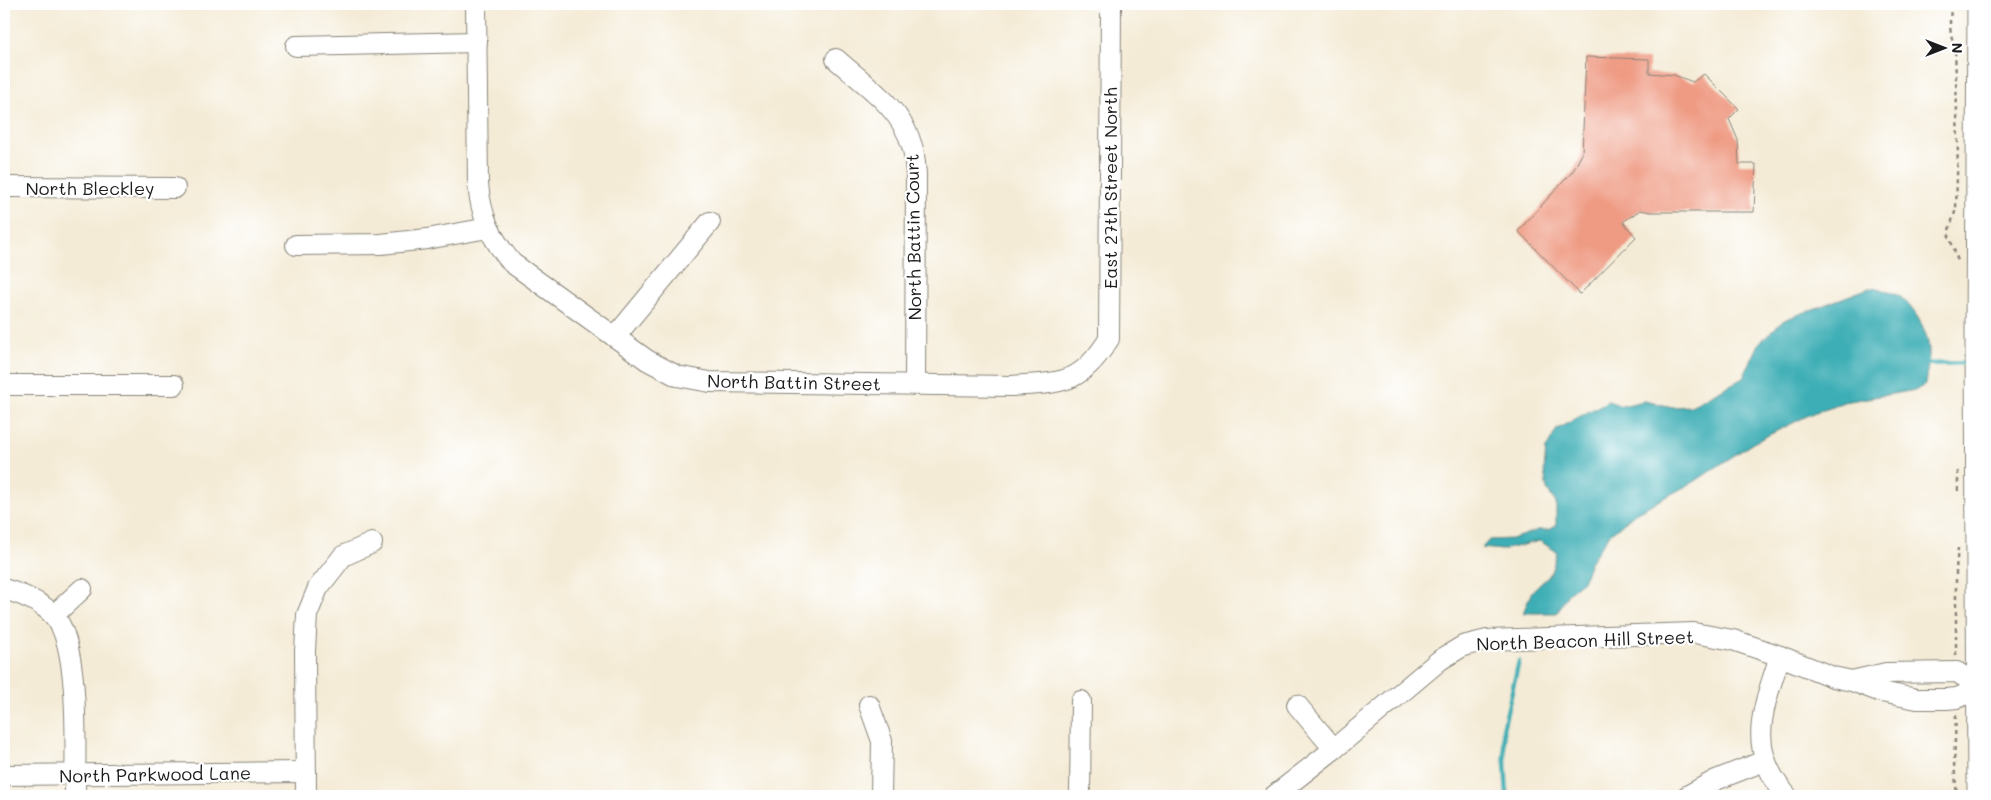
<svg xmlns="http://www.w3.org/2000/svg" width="1991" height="800" font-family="Mali,sans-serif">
  <rect width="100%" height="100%" fill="#fff"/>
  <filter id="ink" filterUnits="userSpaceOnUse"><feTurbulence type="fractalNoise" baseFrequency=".02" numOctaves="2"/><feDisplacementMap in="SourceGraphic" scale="10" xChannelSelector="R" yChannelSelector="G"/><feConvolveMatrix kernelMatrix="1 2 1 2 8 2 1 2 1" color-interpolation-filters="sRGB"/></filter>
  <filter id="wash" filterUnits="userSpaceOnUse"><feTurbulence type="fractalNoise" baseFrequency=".0096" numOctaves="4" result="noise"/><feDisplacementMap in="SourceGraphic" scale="20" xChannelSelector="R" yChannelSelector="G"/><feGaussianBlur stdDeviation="1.12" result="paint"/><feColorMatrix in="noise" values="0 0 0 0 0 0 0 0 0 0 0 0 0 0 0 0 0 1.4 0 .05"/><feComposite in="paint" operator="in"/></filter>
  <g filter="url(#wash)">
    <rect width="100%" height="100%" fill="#f4ebd6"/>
    <path fill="#3caeb5" stroke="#2c6568" d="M 1869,288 C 1879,289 1891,290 1899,296 C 1915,308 1930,334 1929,354 C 1929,364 1926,375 1925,385 L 1916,390 L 1844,402 L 1813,413 L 1753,443 L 1694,482 L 1635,513 L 1610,534 L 1590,562 L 1583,581 L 1569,592 L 1557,613 L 1523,613 L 1532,591 L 1551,573 L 1557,552 L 1540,541 L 1502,550 L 1482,548 L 1489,540 L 1512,539 L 1538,530 L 1549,530 L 1556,525 L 1556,503 L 1547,490 L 1544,470 L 1546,449 L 1557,429 L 1608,401 L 1622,406 L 1644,401 L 1673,407 L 1691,406 L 1743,378 L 1760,342 L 1784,320 Z"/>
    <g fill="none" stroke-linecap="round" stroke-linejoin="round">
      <g stroke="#3caeb5" stroke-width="4.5">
        <polyline points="1922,364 1969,363"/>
        <polyline points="1507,796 1503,729 1519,661"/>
      </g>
    </g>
    <g id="blocks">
      <polygon fill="#ef9b84" points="1586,57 1649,59 1649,73 1674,75 1693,82 1704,74 1739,109 1729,119 1738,140 1739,164 1756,164 1754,212 1651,212 1640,210 1623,222 1636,237 1580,294 1518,231 1573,171 1582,154"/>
    </g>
  </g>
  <g filter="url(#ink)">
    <use href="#blocks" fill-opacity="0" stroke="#888479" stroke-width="1"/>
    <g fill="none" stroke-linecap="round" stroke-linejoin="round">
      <defs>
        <g id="minor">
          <path d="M 476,4 L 478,184 C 481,217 491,238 512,263 L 647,360 L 677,376 L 710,382 L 1012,386 C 1063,382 1080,385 1109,339 L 1111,4"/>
          <polyline points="296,46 477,42"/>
          <path d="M 836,59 C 865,85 901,107 912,146 C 915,155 915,165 916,174 L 915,385"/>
          <polyline points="4,187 175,188"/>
          <polyline points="296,245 381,244 427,239 488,228"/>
          <polyline points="615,337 710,222"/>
          <polyline points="4,385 174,385"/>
          <path d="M 4,589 C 21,594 42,602 54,616 C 81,645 75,756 75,796"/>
          <polyline points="54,615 82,589"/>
          <path d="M 1780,656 C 1763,709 1745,749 1787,796"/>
          <polyline points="1852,681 1886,673 1957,672 1981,688"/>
          <polyline points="869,705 882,741 881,796"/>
          <polyline points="1297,705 1334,749"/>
          <polyline points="4,775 306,772"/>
          <polyline points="306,796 305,651 307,615 318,588 343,556 372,543"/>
          <polyline points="1080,796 1081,701"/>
          <polyline points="1274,796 1334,749 1440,660 1463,646 1487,640 1694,633 1733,640 1780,656 1833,677 1852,681 1881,692 1917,699 1946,699 1957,698 1981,688"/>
          <polyline points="1687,796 1716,780 1764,761"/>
        </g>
        <polyline id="major" points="1980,4 1978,334 1980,796"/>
      </defs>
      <use href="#minor" stroke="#888479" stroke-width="22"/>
      <use href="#major" stroke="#888479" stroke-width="27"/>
      <g stroke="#888479" stroke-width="2.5" stroke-dasharray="4 4" stroke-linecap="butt">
        <path d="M 1952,4 C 1949,20 1949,32 1955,48 L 1958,144 L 1956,209 L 1948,233 L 1958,261"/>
        <polyline points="1958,471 1958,495"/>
        <polyline points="1956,655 1956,569 1958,548"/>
        <polyline points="1956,715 1954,764 1957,796"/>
      </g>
      <use href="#minor" stroke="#fff" stroke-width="20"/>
      <use href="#major" stroke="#fff" stroke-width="25"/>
    </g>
  </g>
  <g text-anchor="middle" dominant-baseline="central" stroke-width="4.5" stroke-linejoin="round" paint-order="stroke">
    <g font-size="18" fill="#1c1c1c" stroke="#fff">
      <text x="90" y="188">North Bleckley</text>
      <text transform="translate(1110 188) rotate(-90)">East 27th Street North</text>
      <text transform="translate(913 237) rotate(-91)">North Battin Court</text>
      <text transform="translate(794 382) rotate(1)">North Battin Street</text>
      <text transform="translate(1585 640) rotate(-2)">North Beacon Hill Street</text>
      <text transform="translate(155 774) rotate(-1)">North Parkwood Lane</text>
    </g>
  </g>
  <rect width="1991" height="800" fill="none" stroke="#fff" stroke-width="20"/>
  <g transform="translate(1944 48) rotate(90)" stroke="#ffffff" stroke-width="4" paint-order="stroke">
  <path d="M0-4L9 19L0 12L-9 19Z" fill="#1c1c1c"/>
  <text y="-8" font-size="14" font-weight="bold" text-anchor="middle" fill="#1c1c1c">N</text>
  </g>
</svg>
